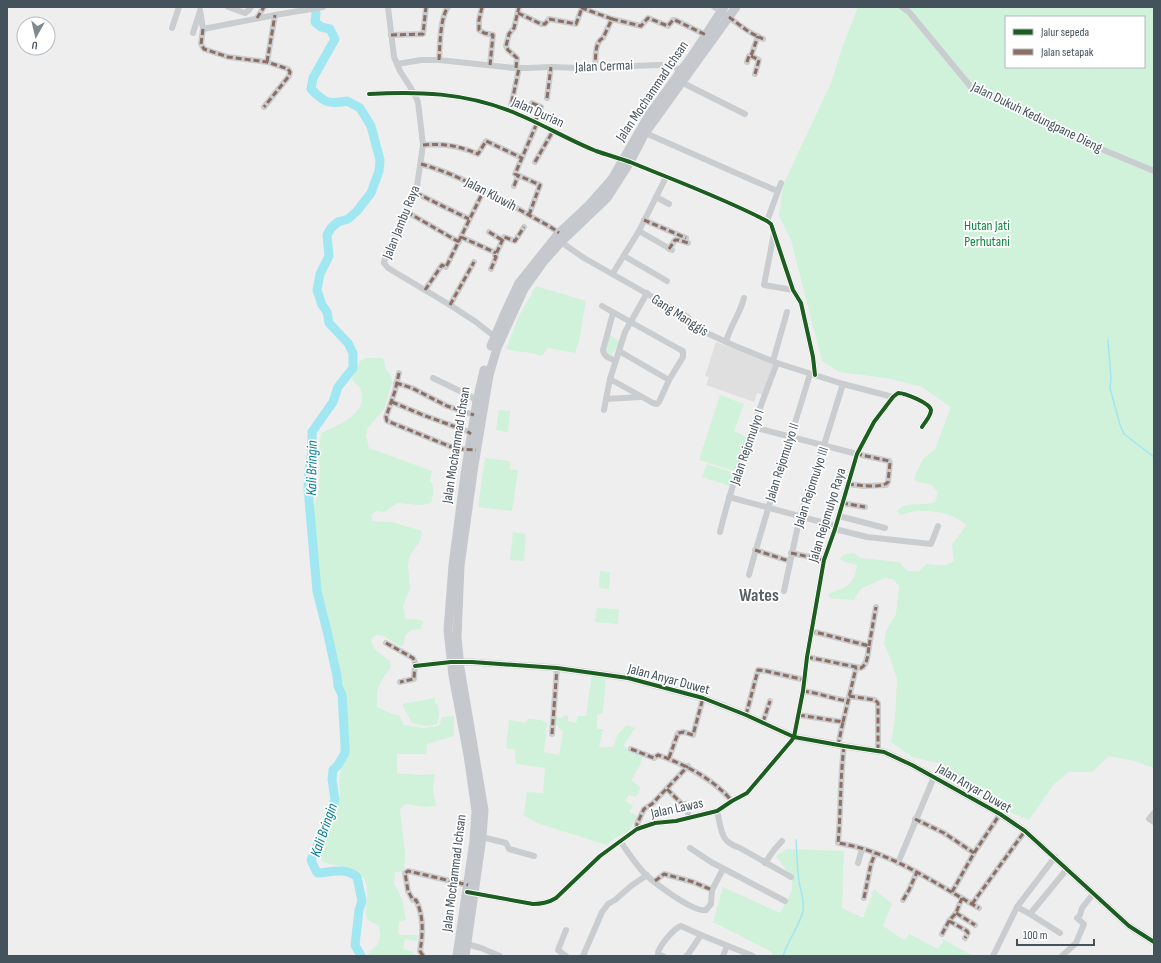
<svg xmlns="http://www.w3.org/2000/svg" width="1161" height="963" font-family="'Sofia Sans Condensed',sans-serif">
  <rect width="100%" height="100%" fill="#efeeee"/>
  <polygon fill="#e0dfe0" points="716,342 774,365 764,395 757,393 754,402 706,385 709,377 705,376"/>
  <g fill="#d0f1da" fill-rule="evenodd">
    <path d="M 858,7 L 1154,7 L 1154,768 L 1134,761 L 1109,756 L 1092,772 L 1069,772 L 1054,784 L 1029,820 L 1012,813 L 956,777 L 942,764 L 912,757 L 891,742 L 895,719 L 897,679 L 890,658 L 884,644 L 886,631 L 896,614 L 899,586 L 893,579 L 884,578 L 874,583 L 862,588 L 857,594 L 854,600 L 830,598 L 828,594 C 840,589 851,588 855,574 C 856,571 857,568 857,565 L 842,561 L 840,559 L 843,555 L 853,553 L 861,558 L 898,562 L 902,564 L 902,566 L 908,571 L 919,571 L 927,564 C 937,565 946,567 954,561 L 952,545 L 966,525 C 955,513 926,508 911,512 C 907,513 905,514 901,515 L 897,511 C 907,500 922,507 935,502 L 938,493 L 932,485 L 918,482 L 914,480 L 917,471 L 924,458 L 935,449 L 951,407 L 922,387 L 887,378 L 839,372 L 822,361 L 791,240 L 779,216 L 783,185 L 831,83 L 843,45 ZM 1006,17 L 1144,17 L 1144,67 L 1006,67 Z"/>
    <polygon points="536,286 586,301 585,306 579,341 575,353 548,348 542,356 527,352 521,352 506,349 518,318"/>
    <polygon points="610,335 619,341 618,346 611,355 605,353"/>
    <path d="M 367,358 L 382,358 L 384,360 L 386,370 L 391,376 L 392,383 L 384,409 L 367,429 L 366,436 L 369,448 L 432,471 L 430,481 C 436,488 433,495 431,503 L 420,505 L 397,503 L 385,512 L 376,511 L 372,514 L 372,521 L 381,522 L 392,522 L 422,531 L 420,541 L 410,555 L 408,565 L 410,588 L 403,606 L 406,619 L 415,619 L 423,621 L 421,629 L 412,630 L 406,634 L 403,646 C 392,646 386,631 374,636 L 371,640 L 375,650 L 390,661 L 391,667 C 379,683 376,687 377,707 L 392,714 L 399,715 L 404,725 L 423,728 L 439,726 L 442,717 L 454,716 L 454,736 L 427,744 L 426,754 L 397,754 L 397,773 L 419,775 L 435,774 L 433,788 L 436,806 L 425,807 L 405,804 L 400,809 L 405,853 L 404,872 L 395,872 L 394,883 L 402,899 L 406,920 L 399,921 L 398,933 L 401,935 L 417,935 L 417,941 L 405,939 L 403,949 L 414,952 L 413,956 L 367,956 C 369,952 374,949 377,945 C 380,940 382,930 377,925 C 374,922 369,923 367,918 C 365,913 367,903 367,897 C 370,868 347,868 326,863 L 322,861 L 320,853 L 332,823 L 340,795 L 339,781 L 342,765 L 347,757 L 349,751 L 345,718 L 343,691 L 337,654 L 322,598 L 314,543 L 314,505 L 319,491 L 320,466 L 318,456 L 321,433 C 335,426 360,418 362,399 C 362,395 361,390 360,387 L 354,382 L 352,378 L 360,361 Z"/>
    <polygon points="720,395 744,404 734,431 749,438 738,472 699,460"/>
    <polygon points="499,410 510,411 508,432 496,430"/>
    <polygon points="485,458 510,461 510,469 518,470 512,511 478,507"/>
    <polygon points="707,464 737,474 733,487 702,477"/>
    <polygon points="513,532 526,534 524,561 510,560"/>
    <polygon points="600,571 610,572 609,589 599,588"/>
    <polygon points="597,608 619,609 618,624 595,622"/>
    <polygon points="592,674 606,676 603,713 597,715 597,729 603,729 599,747 613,747 618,734 627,725 635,728 623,746 643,756 640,765 631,780 641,788 636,797 629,795 625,801 633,806 630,812 638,816 628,832 615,838 607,845 537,823 524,816 527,792 543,793 545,768 516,764 515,750 506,748 509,720 525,723 528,719 541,720 547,723 544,752 559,755 563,732 555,723 555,717 563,718 563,715 568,716 568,721 576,723 578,716 586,716"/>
    <path d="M 435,698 L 435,703 L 438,705 L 439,714 L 437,724 C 429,727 419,726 411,722 C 409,715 404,711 403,704 Z"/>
    <polygon points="787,849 844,851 842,908 863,918 874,889 892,904 883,926 904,940 909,934 938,949 944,940 973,956 772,956 772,952 713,922 723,887 780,913 792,891 792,878 776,856"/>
  </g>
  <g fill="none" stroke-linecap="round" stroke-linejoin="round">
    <g stroke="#a1e7f2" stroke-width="1.5">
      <polyline points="1108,340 1111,379 1110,388 1120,425 1124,434 1154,457"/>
      <path d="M 783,956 C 788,940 799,927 803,911 C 805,901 800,890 799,881 C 797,867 797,854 796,840"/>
    </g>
    <path stroke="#a1e7f2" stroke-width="9" d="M 315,7 L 316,14 L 315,22 L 321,27 L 330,29 L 335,39 L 313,78 L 311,89 C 324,102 328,105 347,101 L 360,108 L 371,126 L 380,160 L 379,171 L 371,193 L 357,211 L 348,219 L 338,222 L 331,228 L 327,235 L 329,256 L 320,274 L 317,290 L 322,305 L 327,312 L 329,323 L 348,343 L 353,353 L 353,368 L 338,387 L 333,402 L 312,432 L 312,450 L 309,472 L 308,489 L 317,591 L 328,635 L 337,676 L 338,686 L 342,695 L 345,745 L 345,753 L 338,765 L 333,770 L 332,779 L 335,800 L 322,835 L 311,860 L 316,871 L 318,873 C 332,872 345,867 357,877 L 362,901 L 359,910 L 355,945 L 361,956"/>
    <g stroke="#cacdcf" stroke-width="6">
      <polyline points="228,7 245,13 249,10 251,7"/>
      <polyline points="388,7 394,57 400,71 414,93 418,102 423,145 416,193 386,254 384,263 388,268 450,305 476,322 495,337"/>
      <polyline points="482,7 479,20 479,30 484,33 493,35 490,65"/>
      <path d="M 582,7 L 582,8 L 612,19 L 603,38 C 594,42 596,59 595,68"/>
      <path d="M 714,7 C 720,10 724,14 730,18 C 740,26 752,34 763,39"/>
      <polyline points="902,7 909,12 971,87 1089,144 1154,171"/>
      <polyline points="200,10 203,29 201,44 204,49 228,57 267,62 288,69 290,72 289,76 264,107"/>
      <polyline points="518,13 541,24 545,24 549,19 576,24 582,8"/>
      <polyline points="257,18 264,7"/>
      <polyline points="612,19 641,26 648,18 668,26 673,20 675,20 706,35"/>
      <polyline points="172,28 179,7"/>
      <polyline points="203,29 275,15 323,7"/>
      <polyline points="193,33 200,11"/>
      <polyline points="391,35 423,34 426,7"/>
      <polyline points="751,56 759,60 755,74"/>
      <path d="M 439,60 C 440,45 440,18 448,7"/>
      <polyline points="267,62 275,15"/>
      <polyline points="747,62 749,56 751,56 758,36"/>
      <polyline points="397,64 421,60 439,60 514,68 528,68 551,67 581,68 659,65 669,66 685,71"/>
      <polyline points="516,68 517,58 508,50 506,46 509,34 514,28 519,7"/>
      <polyline points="679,81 745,114"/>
      <path d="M 369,94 C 418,91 465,93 510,111 C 539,122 566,139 596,151 C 607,155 619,158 630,162 C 676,181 723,198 767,221 L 771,224 L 793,290 L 801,303 L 813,357 L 815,375"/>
      <polyline points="547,98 551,67"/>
      <polyline points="532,103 541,107 535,122"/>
      <polyline points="510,111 519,68"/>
      <polyline points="643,132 775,190"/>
      <path d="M 423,145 C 443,143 460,146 478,154 L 486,141 L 522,158"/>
      <polyline points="535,162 553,131"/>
      <path d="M 421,164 C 459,175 493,194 527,214 C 537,220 549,225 559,233"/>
      <polyline points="514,186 518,176"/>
      <polyline points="416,193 469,219"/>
      <polyline points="656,197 669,204"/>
      <polyline points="407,212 459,242"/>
      <polyline points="529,215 540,185 515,174 537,123"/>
      <polyline points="644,220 686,238"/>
      <polyline points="767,221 781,183"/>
      <polyline points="639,231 672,250"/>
      <polyline points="489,232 502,240"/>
      <polyline points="774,233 764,285 793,290"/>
      <polyline points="461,237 496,253"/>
      <polyline points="558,240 584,258 688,317 696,328 735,346 777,363 843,384 893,397"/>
      <polyline points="669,249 675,240 679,240 688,243"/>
      <polyline points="624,256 667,281"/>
      <polyline points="491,269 496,257 495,256 504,237 515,241 524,227"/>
      <polyline points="613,273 639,231 666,177"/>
      <polyline points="425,290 442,265 446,267 450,259 484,190"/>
      <polyline points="450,305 474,262"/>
      <polyline points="602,306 679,349 683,351 683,357 669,380 659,402 657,404 653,403 610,379"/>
      <path d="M 613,313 L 603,350 C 604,358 610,358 616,361"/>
      <path d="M 726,342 C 730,326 740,314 744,298"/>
      <polyline points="619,351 669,380"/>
      <polyline points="773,361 787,312"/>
      <polyline points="399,373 395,391 386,417 387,421 454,448 473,450"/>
      <polyline points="433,378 470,396 477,401"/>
      <polyline points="396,383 412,388 447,406 474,415"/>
      <polyline points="641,397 606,399 610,379 625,332 647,293"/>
      <polyline points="392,402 423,415 467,431 471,434"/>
      <polyline points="604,410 606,399"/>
      <polyline points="753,427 857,454 889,461 890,463 888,482 886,485 864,486 848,484"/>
      <polyline points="729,497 836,526"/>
      <polyline points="842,503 865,507"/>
      <polyline points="839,516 885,528"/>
      <polyline points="835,529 867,537 931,544 938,526"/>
      <path d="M 720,532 C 734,474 756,418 777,363"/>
      <polyline points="755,550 789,561"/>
      <polyline points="791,553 824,560"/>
      <path d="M 749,575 C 767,507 790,441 810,374"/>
      <polyline points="784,591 800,516 824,445 843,384"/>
      <polyline points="386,643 413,658 415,662 414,679 400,682"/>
      <polyline points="869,646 876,607"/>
      <path d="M 807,657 L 861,668 C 868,664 868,653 869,646 L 811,631"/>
      <polyline points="415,666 451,662"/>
      <path d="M 803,691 C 819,693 833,699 848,701"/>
      <polyline points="849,696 875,700 878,703 878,751"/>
      <polyline points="746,715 758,670 766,671 805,680"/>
      <polyline points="799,715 843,722 838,745"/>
      <polyline points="763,722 770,701"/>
      <polyline points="843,722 856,668"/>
      <polyline points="552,734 557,668"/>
      <path d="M 844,746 C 840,779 841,811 838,843 C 890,851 934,883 979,908"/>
      <path d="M 631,749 L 654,758 L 658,755 C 686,765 712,778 732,801"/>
      <polyline points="669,758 678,733 684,732 693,735 703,698"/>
      <polyline points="667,789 683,805 685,804 689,816"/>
      <path d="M 717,811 C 722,830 719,841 740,848 L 791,877"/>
      <polyline points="1154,813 1149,819 1154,822"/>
      <polyline points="915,819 944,833 974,853"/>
      <polyline points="637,829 637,824 644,809 652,804 688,766"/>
      <polyline points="482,837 506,843 509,849 534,856"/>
      <path d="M 620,841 C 628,852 636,865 646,875 C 656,884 694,913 706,910 L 711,904 L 712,890 L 723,869"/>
      <polyline points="690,848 711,862 785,901"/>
      <polyline points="765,863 774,850 782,841"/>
      <polyline points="858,863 862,849"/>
      <polyline points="898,863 934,777"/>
      <polyline points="655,881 664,874 693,882 712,890"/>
      <polyline points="952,892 974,853 1000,814"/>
      <path d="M 472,893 L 533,904 C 542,904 548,903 556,898 L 600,856 L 637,829 L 655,823 L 676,821 L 717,811 L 732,801 L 747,793 L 792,740 L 794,737 L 803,691 L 807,657 L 824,560 L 835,529 L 857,454 L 874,422 L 893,397 L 898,393 C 905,393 930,403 931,410 C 931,416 925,422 922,427"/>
      <polyline points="864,898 871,864 875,854"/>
      <polyline points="903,900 909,890 917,872"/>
      <polyline points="972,904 1025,831"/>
      <polyline points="1017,907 1055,857"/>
      <polyline points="956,913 975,925"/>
      <polyline points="1030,914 1060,933"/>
      <polyline points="949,921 967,931 968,933 965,938"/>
      <polyline points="566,930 558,950 566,956"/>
      <polyline points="942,934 949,921 956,913 962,898"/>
      <polyline points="701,935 753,956"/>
      <polyline points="467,944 481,948 500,956"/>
      <path d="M 423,956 L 420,951 C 423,933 424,917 416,900 L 413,900 L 408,891 L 405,873 L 408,871 L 468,885"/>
      <polyline points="583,956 602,912 608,904 615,900 631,886 647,875"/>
      <path d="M 663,956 L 658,954 C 658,947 674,928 681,926 L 701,935 L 689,953 L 686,956"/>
      <polyline points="723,956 727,946"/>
      <polyline points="993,956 1017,907 1030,914 1067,869"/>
      <polyline points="1062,956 1076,943 1084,924 1077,918 1080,915 1082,908 1093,894"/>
    </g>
    <polyline stroke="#cacdcf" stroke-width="7" points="455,662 472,662 557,668 628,678 703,698 746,715 794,737 844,746 884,752 912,765 1000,814 1025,831 1129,926 1154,942"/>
    <g stroke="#c5c9cd" stroke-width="9">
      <polyline points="491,346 504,315 519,283 559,233 589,205 612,179 649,115 692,56 724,7"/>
      <polyline points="457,956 474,841 476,811 468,755 453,676 448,630 453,565 465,474 477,401 484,370"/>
      <polyline points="465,956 482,837 484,810 460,668 457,637 460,566 474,465 489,375 497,348 524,289 544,261 561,242 607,198 630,162 645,133 736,7"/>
    </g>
    <g stroke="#8d6e63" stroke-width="3" stroke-dasharray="6 3" stroke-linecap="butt">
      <polyline points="482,7 479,20 479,30 484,33 493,35 490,65"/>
      <path d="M 582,7 L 582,8 L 612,19 L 603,38 C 594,42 596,59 595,68"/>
      <polyline points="518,13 541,24 545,24 549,19 576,24 582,8"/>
      <polyline points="729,17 749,32 763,39"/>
      <polyline points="257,18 264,7"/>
      <polyline points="612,19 641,26 648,18 668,26 673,20 675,20 706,35"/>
      <polyline points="203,29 201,44 204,49 228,57 267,62 288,69 290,72 289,76 264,107"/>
      <polyline points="391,35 423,34 426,7"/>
      <polyline points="751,56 759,60 755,74"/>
      <path d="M 439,60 C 440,45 440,18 448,7"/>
      <polyline points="267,62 275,15"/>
      <polyline points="747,62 749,56 751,56 758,36"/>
      <polyline points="516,68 517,58 508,50 506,46 509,34 514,28 519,7"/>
      <polyline points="547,98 551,67"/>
      <polyline points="532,103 541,107 535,122"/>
      <polyline points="510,111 519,68"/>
      <path d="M 423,145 C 443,143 460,146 478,154 L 486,141 L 522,158"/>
      <polyline points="535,162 553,131"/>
      <path d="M 421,164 C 459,175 493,194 527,214 C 537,220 549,225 559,233"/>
      <polyline points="514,186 518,176"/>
      <polyline points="416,193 469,219"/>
      <polyline points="407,212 459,242"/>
      <polyline points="529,215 540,185 515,174 537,123"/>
      <polyline points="644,220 686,238"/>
      <polyline points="489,232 502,240"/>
      <polyline points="461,237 496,253"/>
      <polyline points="669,249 675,240 679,240 688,243"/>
      <polyline points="491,269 496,257 495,256 504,237 515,241 524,227"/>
      <polyline points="425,290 442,265 446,267 450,259 484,190"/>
      <polyline points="450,305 474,262"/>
      <polyline points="399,373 395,391 386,417 387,421 454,448 460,449 476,450"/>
      <polyline points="396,383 412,388 447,406 474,415"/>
      <polyline points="392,402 423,415 467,431 471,434"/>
      <path d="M 848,484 C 857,485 882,489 888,482 L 890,463 L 889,461 L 857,454"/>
      <polyline points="842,503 865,507"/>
      <polyline points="755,550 789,561"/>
      <polyline points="791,553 824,560"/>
      <polyline points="386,643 413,658 415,662 414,679 400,682"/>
      <polyline points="869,646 876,607"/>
      <path d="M 807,657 L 861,668 C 868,664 868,653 869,646 L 811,631"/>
      <path d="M 803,691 C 819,693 833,699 848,701"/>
      <polyline points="849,696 875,700 878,703 878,751"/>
      <polyline points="746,715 758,670 766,671 805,680"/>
      <polyline points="799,715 843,722 838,745"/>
      <polyline points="763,722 770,701"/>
      <polyline points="843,722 856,668"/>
      <polyline points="552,734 557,668"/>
      <path d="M 844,746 C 840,779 841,811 838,843 C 890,851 934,883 979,908"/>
      <path d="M 631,749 L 654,758 L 658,755 C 686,765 712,778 732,801"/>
      <polyline points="669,758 678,733 684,732 693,735 703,698"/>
      <polyline points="667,789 683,805 685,804 689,816"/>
      <polyline points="915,819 944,833 974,853"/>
      <polyline points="637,829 637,824 644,809 652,804 688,766"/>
      <polyline points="655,881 664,874 693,882 712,890"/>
      <polyline points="952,892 974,853 1000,814"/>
      <polyline points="864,898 871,864 875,854"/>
      <polyline points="903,900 909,890 917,872"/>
      <polyline points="972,904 1025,831"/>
      <polyline points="956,913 975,925"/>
      <polyline points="949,921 967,931 968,933 965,938"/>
      <polyline points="942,934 949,921 956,913 962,898"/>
      <path d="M 423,956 L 420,951 C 423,933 424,917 416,900 L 413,900 L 408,891 L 405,873 L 408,871 L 468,885"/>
    </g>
    <defs>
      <g id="cycleway">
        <path d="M 369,94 C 418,91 465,93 510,111 C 539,122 566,139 596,151 C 607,155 619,158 630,162 C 676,181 723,198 767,221 L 771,224 L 793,290 L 801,303 L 813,357 L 815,375"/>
        <polyline points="415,666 451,662 472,662 557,668 628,678 703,698 746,715 794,737 844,746 884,752 912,765 1000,814 1025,831 1129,926 1154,942"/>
        <path d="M 467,892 L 533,904 C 542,904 548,903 556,898 L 600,856 L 637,829 L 655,823 L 676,821 L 717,811 L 732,801 L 747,793 L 792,740 L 794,737 L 803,691 L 807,657 L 824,560 L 835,529 L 857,454 L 874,422 L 893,397 L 898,393 C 905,393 930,403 931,410 C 931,416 925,422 922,427"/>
      </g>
    </defs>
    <use href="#cycleway" stroke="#fff" stroke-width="6"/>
    <use href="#cycleway" stroke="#1b5e20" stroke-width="4"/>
  </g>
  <g text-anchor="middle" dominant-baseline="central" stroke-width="3.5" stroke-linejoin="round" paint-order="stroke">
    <g font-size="14" fill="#44525c" stroke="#fff">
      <text transform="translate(604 66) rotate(-2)">Jalan Cermai</text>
      <text transform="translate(652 91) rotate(-56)">Jalan Mochammad Ichsan</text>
      <text transform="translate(538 112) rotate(24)">Jalan Durian</text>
      <text transform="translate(1037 117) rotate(26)">Jalan Dukuh Kedungpane Dieng</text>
      <text transform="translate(491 194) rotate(28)">Jalan Kluwih</text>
      <text transform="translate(401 222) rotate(-68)">Jalan Jambu Raya</text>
      <text transform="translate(680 315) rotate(33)">Gang Manggis</text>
      <text transform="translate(456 445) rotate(-81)">Jalan Mochammad Ichsan</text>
      <text transform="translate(747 447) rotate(-71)">Jalan Rejomulyo I</text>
      <text transform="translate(782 462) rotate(-72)">Jalan Rejomulyo II</text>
      <text transform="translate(811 487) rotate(-72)">Jalan Rejomulyo III</text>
      <text transform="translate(827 515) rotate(-73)">Jalan Rejomulyo Raya</text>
      <text transform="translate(669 679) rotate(15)">Jalan Anyar Duwet</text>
      <text transform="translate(974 788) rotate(30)">Jalan Anyar Duwet</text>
      <text transform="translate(677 808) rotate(-12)">Jalan Lawas</text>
      <text transform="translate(454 873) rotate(-83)">Jalan Mochammad Ichsan</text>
    </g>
    <g font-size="14" fill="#0d8540" stroke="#fff">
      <text x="987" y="225">Hutan Jati<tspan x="987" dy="16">Perhutani</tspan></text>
    </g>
    <g font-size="15" font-style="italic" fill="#037f93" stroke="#fff">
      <text transform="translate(312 468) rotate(-89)">Kali Bringin</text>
      <text transform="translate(324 830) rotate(-71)">Kali Bringin</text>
    </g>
    <g font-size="18" font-weight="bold" fill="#595e63" stroke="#fff">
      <text x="759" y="595">Wates</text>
    </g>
  </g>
  <rect width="1161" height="963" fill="none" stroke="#44525c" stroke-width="16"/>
  <rect x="1005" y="16" width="140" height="52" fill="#ffffff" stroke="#b4babe"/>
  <rect x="1013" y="29" width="20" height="6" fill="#1b5e20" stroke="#b4babe"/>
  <text x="1041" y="36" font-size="12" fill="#44525c">Jalur sepeda</text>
  <rect x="1013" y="49" width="20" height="6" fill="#8d6e63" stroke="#b4babe"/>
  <text x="1041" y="56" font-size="12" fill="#44525c">Jalan setapak</text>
  <g transform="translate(36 36) rotate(188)"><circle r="19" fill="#ffffff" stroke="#b4babe"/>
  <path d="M0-3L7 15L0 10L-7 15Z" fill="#80898f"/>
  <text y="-6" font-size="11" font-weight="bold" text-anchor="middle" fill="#44525c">U</text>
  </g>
  <path d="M1017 939v6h77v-6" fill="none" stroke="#44525c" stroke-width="2"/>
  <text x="1023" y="939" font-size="12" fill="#44525c" stroke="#ffffff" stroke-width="3" paint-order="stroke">100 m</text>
</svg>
